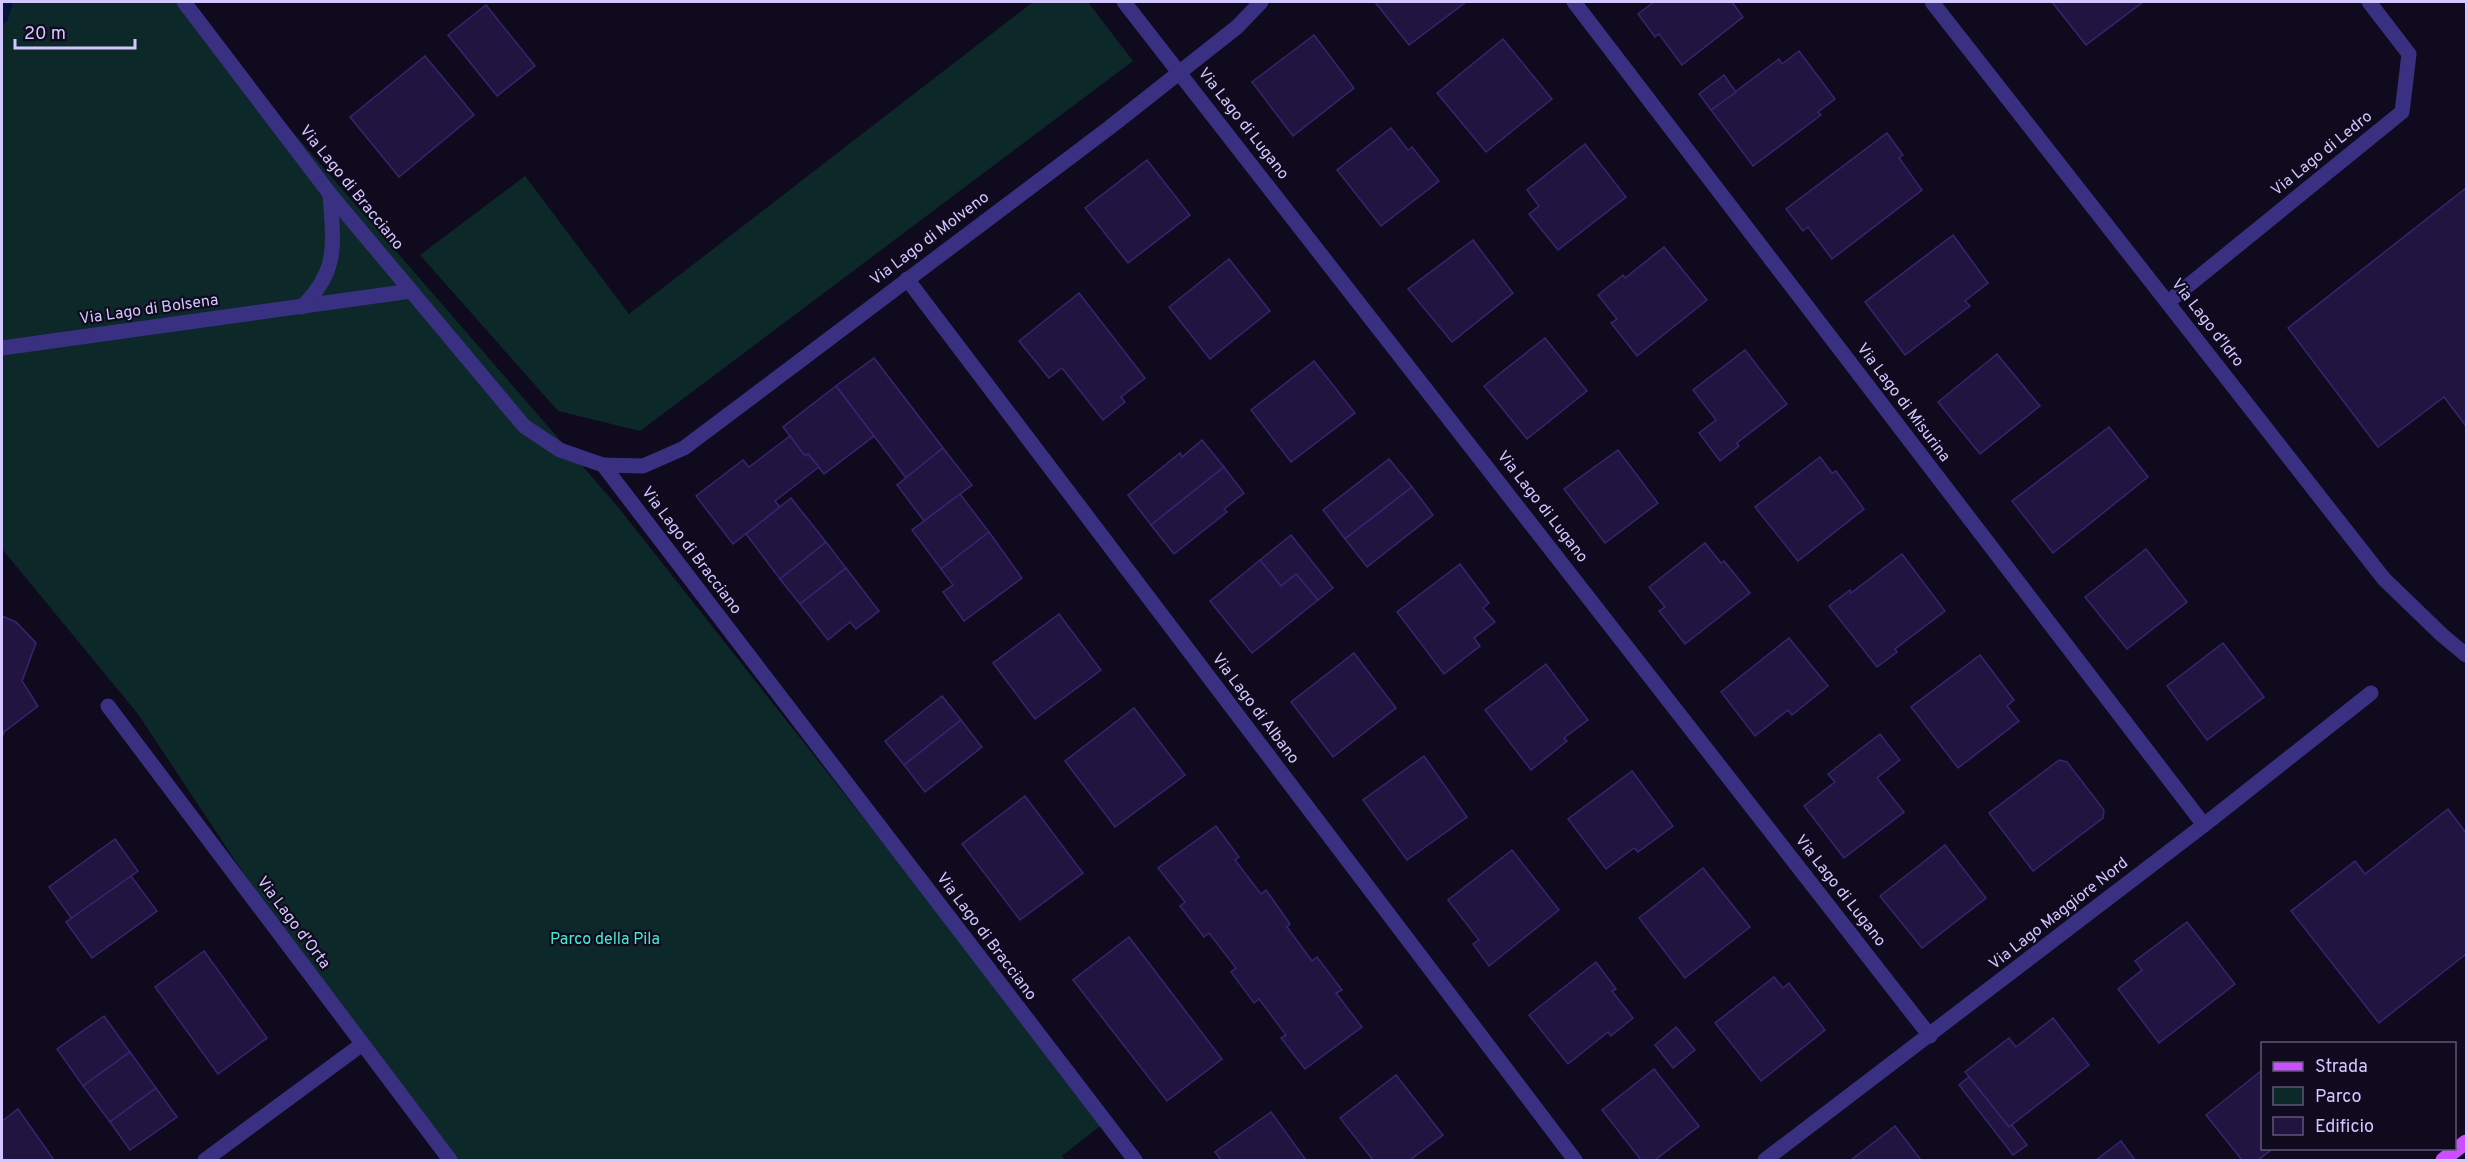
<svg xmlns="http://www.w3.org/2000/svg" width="2468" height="1162" font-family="Overpass,sans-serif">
  <rect width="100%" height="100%" fill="#0f0a1e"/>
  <g fill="#0c2829">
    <polygon points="2,2 180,2 618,507 1104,1123 1062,1156 1065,1160 444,1160 236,862 138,714 2,549"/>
    <polygon points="1033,2 1088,2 1133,61 640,431 558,411 420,255 525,176 629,314"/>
  </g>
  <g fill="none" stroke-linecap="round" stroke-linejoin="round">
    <polyline stroke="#04143d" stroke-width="12" points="2,18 7,2"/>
  </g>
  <g fill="#211441" stroke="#39246f" stroke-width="1.5">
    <polygon points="1375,2 1466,2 1409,45"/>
    <polygon points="1654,2 1732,2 1743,17 1682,65 1659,34 1655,37 1638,14"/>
    <polygon points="2052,2 2143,2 2086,45"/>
    <polygon points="486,5 535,66 497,96 448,35"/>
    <polygon points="1314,35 1354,88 1293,136 1252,82"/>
    <polygon points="1503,39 1552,99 1486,152 1437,93"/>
    <polygon points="1799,51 1835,99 1818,112 1821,115 1753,166 1711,110 1779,59 1782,64"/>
    <polygon points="425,56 474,115 399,177 350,117"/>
    <polygon points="1724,75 1736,92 1711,110 1699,94"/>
    <polygon points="1391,128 1408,150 1412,147 1439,181 1381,226 1337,170"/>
    <polygon points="1887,133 1903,155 1899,158 1922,190 1832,259 1808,227 1803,231 1786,209"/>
    <polygon points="1585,144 1626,197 1558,250 1529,214 1539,206 1527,190"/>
    <polygon points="1147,160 1190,215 1128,263 1085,208"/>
    <polygon points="2466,188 2466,426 2444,397 2378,447 2288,328"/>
    <polygon points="1953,235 1988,283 1965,301 1970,306 1905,355 1865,302"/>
    <polygon points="1473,240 1513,293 1452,342 1408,289"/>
    <polygon points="1664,247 1707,300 1637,356 1611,323 1617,319 1598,295 1623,275 1625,278"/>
    <polygon points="1229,259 1270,311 1210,359 1169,307"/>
    <polygon points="1079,293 1145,378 1121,397 1125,402 1103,420 1062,368 1049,378 1019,341"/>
    <polygon points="1545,338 1587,391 1527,439 1484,386"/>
    <polygon points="1745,350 1787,404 1737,443 1739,446 1720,461 1699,433 1716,420 1693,390"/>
    <polygon points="1997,354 2040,406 1980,454 1938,402"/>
    <polygon points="874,358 943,448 906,478 836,386"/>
    <polygon points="1314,361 1355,413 1291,462 1251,410"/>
    <polygon points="836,386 874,436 824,474 808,454 805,456 783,427"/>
    <polygon points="2109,427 2148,477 2053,553 2012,501"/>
    <polygon points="790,436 805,456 808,454 819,467 775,501 780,507 733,544 696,496 743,460 749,467"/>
    <polygon points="1202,440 1224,467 1151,525 1128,495 1180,453 1182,457"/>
    <polygon points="943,448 972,485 924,521 897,485"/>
    <polygon points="1618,450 1658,503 1605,543 1564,489"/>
    <polygon points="1820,457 1832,473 1836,471 1864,509 1798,561 1755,507"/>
    <polygon points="1389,459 1412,487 1345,539 1323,510"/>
    <polygon points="1224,467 1244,493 1224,509 1227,512 1174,554 1151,525"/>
    <polygon points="1412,487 1433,515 1367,567 1345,539"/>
    <polygon points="960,494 989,532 941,569 912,530"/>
    <polygon points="791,498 826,542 780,579 746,534"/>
    <polygon points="989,532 1022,578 964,621 943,592 953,585 941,569"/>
    <polygon points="1291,535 1333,588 1318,600 1296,574 1281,586 1260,560"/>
    <polygon points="826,542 846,568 800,604 780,579"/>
    <polygon points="1705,543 1721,563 1724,561 1750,593 1685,644 1659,611 1665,607 1649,587"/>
    <polygon points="2146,549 2187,602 2127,649 2085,597"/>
    <polygon points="1902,554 1945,611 1895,649 1897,652 1877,667 1829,606 1850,590 1851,593"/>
    <polygon points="1260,560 1281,586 1296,574 1318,600 1252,653 1210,601"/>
    <polygon points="1460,564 1489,603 1483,608 1495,622 1474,638 1480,646 1444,674 1397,612"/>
    <polygon points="846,568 879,611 856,629 850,622 828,640 800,604"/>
    <polygon points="1059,614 1101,670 1035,719 993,663"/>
    <polygon points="2,616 16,622 36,643 22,681 38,706 4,732 2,738"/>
    <polygon points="1789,638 1828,686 1792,715 1788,710 1755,736 1721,692"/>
    <polygon points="2223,643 2264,697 2207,740 2167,686"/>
    <polygon points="1354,653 1396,708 1333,757 1291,702"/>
    <polygon points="1980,655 2014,700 2007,706 2019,721 1958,768 1911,707"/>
    <polygon points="1546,664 1588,720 1564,738 1567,741 1531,770 1485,710"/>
    <polygon points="942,696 961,720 904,765 885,741"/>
    <polygon points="1134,708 1185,775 1115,827 1065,761"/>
    <polygon points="961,720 982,747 925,792 904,765"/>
    <polygon points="1880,734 1900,760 1877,778 1904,812 1844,858 1804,806 1835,782 1828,774"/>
    <polygon points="1424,756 1467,817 1407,860 1363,800"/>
    <polygon points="2059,760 2067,762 2104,810 2103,818 2033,871 1989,813"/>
    <polygon points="1632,771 1673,826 1638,852 1634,848 1606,869 1568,819"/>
    <polygon points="1025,796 1083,873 1020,920 962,844"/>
    <polygon points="2448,809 2466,833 2466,954 2379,1023 2291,911 2355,861 2365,874"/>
    <polygon points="1216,826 1239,857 1235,860 1251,881 1261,894 1266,890 1290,924 1287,927 1312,961 1317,957 1342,990 1336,993 1362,1027 1305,1069 1281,1038 1286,1035 1259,999 1254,1003 1231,972 1236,968 1209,933 1204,937 1180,906 1185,902 1158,868"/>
    <polygon points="115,839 138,871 72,919 49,887"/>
    <polygon points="1945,845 1986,898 1922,948 1880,896"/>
    <polygon points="1512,850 1559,910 1489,966 1473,944 1479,940 1448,900"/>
    <polygon points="1703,868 1750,927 1685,978 1639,918"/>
    <polygon points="131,876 157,911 92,958 66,922"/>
    <polygon points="2187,922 2235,984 2159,1043 2118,989 2142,970 2135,961"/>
    <polygon points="1129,937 1222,1059 1167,1101 1073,980"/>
    <polygon points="204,951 267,1038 218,1074 155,987"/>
    <polygon points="1596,962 1616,989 1612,991 1633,1018 1611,1036 1608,1032 1568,1064 1529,1015"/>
    <polygon points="1774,977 1783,988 1789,983 1825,1030 1761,1081 1715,1023"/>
    <polygon points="104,1016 130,1052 83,1086 57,1049"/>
    <polygon points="2053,1018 2089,1065 2009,1127 1965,1072 2009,1038 2016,1047"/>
    <polygon points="1676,1027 1695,1050 1673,1068 1655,1045"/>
    <polygon points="130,1052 156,1088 110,1122 83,1086"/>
    <polygon points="1654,1069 1699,1126 1655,1160 1641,1160 1602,1110"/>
    <polygon points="2262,1070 2262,1148 2274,1148 2258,1160 2242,1160 2206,1115"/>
    <polygon points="1396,1075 1443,1135 1410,1160 1373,1160 1340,1118"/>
    <polygon points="1969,1077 2009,1127 2012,1125 2027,1145 2013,1155 1959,1085"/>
    <polygon points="156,1088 177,1117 130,1150 110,1122"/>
    <polygon points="18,1109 54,1160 2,1160 2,1121"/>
    <polygon points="1271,1112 1306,1160 1221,1160 1215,1152"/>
    <polygon points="1895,1126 1921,1160 1851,1160"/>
    <polygon points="2121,1141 2135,1160 2096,1160"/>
  </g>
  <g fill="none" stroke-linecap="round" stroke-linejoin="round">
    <g stroke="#3a3082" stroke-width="15">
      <polyline points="184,2 330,194 524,426 560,450 603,465 1135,1160"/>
      <polyline points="1124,2 1930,1036"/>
      <polyline points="1574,2 2204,825"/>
      <polyline points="1932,2 2384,579 2442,635 2466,655"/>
      <polyline points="907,279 1575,1160"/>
      <polyline points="2168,302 2402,112 2409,54 2369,2"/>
      <path d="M 302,307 C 340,269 333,243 330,194"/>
      <polyline points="2,348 411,291"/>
      <polyline points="603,465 643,466 684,448 1109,128 1237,27 1261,2"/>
      <polyline points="108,706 450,1160"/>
      <polyline points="205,1160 361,1045"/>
      <polyline points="1765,1160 2204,825 2371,693"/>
    </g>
    <polyline stroke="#cb4eff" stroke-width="15" points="2443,1160 2466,1142"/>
  </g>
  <g text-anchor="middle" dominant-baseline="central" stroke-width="4.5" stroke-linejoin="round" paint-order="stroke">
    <g font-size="16" fill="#d2c7ff" stroke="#0f0a1e">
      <text transform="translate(1243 124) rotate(52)">Via Lago di Lugano</text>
      <text transform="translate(2322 154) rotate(-39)">Via Lago di Ledro</text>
      <text transform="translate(351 188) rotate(51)">Via Lago di Bracciano</text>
      <text transform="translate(930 239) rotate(-37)">Via Lago di Molveno</text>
      <text transform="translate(149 310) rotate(-8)">Via Lago di Bolsena</text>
      <text transform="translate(2207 323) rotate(52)">Via Lago d'Idro</text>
      <text transform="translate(1903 403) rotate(53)">Via Lago di Misurina</text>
      <text transform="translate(1542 507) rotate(52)">Via Lago di Lugano</text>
      <text transform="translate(691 551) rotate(53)">Via Lago di Bracciano</text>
      <text transform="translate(1255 709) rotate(53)">Via Lago di Albano</text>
      <text transform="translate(1840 891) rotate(52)">Via Lago di Lugano</text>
      <text transform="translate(2059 914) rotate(-38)">Via Lago Maggiore Nord</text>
      <text transform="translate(293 923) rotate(53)">Via Lago d'Orta</text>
      <text transform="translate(986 937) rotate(53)">Via Lago di Bracciano</text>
    </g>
    <g font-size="16" fill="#49eacf" stroke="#0f0a1e">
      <text x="605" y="940">Parco della Pila</text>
    </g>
  </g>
  <rect width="2468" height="1162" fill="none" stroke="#d2c7ff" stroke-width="6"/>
  <rect x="2261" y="1042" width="195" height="108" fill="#0f0a1e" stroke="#5d5678" stroke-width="1.5"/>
  <rect x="2273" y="1062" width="30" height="9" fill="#cb4eff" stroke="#5d5678" stroke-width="1.5"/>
  <text x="2315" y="1072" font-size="18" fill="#d2c7ff">Strada</text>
  <rect x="2273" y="1087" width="30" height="18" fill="#0c2829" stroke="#5d5678" stroke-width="1.5"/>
  <text x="2315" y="1102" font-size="18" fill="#d2c7ff">Parco</text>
  <rect x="2273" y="1117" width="30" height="18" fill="#211441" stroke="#5d5678" stroke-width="1.5"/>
  <text x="2315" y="1132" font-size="18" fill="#d2c7ff">Edificio</text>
  <path d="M15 39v9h120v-9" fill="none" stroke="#d2c7ff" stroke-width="3"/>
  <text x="24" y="39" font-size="18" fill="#d2c7ff" stroke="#0f0a1e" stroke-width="4.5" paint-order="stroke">20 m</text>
</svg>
